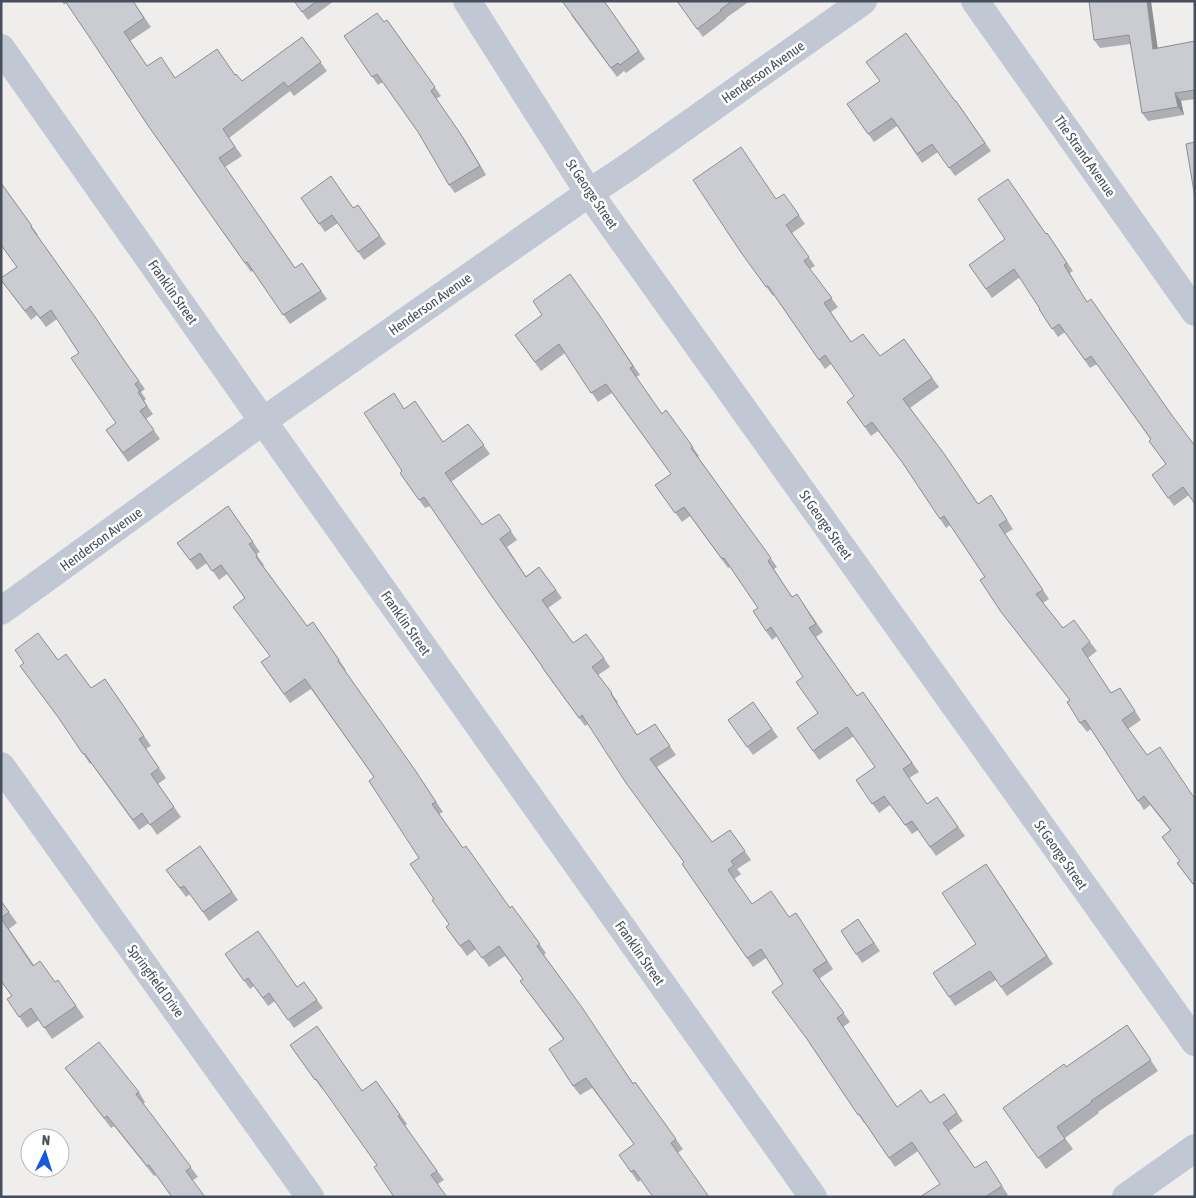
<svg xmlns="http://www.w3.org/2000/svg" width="1196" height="1198" font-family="'Asap Condensed',sans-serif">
  <rect width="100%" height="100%" fill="#f0eeed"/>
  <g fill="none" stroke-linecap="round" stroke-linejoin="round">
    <g stroke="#c1c8d3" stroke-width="28">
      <polyline points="467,1 589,193 1195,1042"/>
      <polyline points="975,1 1195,312"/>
      <polyline points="1,48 263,421 813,1197"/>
      <polyline points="1,611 263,421 589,193 631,165 863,1"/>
      <polyline points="1,766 310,1197"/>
      <polyline points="1126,1197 1195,1148"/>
    </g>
  </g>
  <g fill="#aeafb5">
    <polygon points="62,1 133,1 151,27 130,41 147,66 175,78 235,75 242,81 302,37 327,71 294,96 290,91 229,138 242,156 225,167 295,268 302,263 327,299 290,324 253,271 251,272 149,127 91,39 66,3 64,5"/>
    <polygon points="294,1 334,1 308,20"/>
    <polygon points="604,1 645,59 626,73 624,71 617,77 571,15"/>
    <polygon points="677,1 750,1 726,18 726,19 703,37"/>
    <polygon points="1089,1 1158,48 1195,41 1195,99 1181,101 1184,115 1148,121 1142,113 1131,44 1100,48 1094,40"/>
    <polygon points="387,20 441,96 436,99 466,142 486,175 455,193 449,185 419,133 383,82 378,85 344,36 384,22"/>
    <polygon points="955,101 956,101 991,151 955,176 938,152 922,163 897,126 874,142 847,104"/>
    <polygon points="1,183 38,235 37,235 129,367 145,389 141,392 146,399 144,401 153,414 146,419 160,439 128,462 106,430 116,423 79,353 57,319 46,327 37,315 31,320 1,280 17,267"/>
    <polygon points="784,194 805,224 792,233 815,266 810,269 838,307 831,312 851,342 880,356 904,339 939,387 910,408 978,504 991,495 1013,529 1005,534 1049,599 1043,603 1063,628 1090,642 1097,651 1088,658 1111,693 1120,688 1141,720 1128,729 1147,755 1195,798 1195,887 1177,863 1180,861 1162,837 1170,830 1150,805 1144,810 1091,729 1087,732 1080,723 1070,700 1008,621 980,580 985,577 950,525 946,528 906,467 878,431 871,436 847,402 854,396 831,364 825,369 774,295 773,296 740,251 776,199"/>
    <polygon points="301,198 353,208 358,205 386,244 364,260 338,223 325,232"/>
    <polygon points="1047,233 1073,271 1070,273 1189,495 1174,506 1152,475 1166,465 1151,440 1097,364 1090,368 1065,332 1058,337 1039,309 1040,309 1020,277 992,298 969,265 1005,239 1046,234"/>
    <polygon points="606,325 640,375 636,377 662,414 666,410 699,456 698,457 777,567 774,569 792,597 803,603 823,632 816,637 857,696 863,692 919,772 909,778 927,804 937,797 965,836 936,856 918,830 912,834 890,805 879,813 856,780 875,767 854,736 819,760 797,728 818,713 803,677 777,636 772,640 766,631 758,608 730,567 728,568 690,516 682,522 655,485 671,474 612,393 598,402 565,353 541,371 515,335"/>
    <polygon points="404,409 443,442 468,424 490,454 451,482 482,525 499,514 517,540 507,547 526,576 539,567 562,598 548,608 573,643 604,658 610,667 598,675 618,702 617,703 637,735 655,724 676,755 657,767 712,842 730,830 751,860 737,869 741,874 734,879 752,904 789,917 796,913 833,969 819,979 850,1022 843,1027 897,1107 930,1103 944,1094 963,1121 949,1131 975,1168 986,1161 1008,1195 1005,1197 920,1197 940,1184 918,1151 895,1167 865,1123 864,1123 810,1044 783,984 766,958 753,967 682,864 684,863 588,724 585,726 548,676 542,667 430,506 425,508 406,482 402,471"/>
    <polygon points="228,506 260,552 256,554 264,565 263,566 307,626 313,622 346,670 345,671 421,779 443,812 439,814 463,848 510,908 512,906 546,953 544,955 633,1083 635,1082 683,1149 638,1182 619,1155 634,1144 592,1088 580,1095 573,1086 563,1039 520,981 523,979 505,956 489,967 476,949 467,956 446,927 449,924 434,899 419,858 374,777 311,689 290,703 261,662 270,656 245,598 227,574 219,580 207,563 197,570 177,543"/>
    <polygon points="15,650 58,660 91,688 105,679 151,746 146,749 166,778 158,784 181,817 157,835 149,823 139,830 91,763 90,764 63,724 20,666 24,663"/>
    <polygon points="753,702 778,737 753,755 728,720"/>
    <polygon points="200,846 238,900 209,921 190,894 186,897 166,870"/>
    <polygon points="986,864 1053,964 1007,996 996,980 955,1006 933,973 976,944"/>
    <polygon points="1,901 17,923 9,929 34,965 55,982 58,980 84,1017 52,1039 39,1020 27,1028 7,999 12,996 1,981"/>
    <polygon points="858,919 880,951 862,963 841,931"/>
    <polygon points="225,954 297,987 304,982 323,1008 294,1028 275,1001 268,1006 254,986 250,989"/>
    <polygon points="1127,1025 1158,1071 1098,1112 1099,1113 1065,1138 1073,1149 1046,1169 1003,1108 1066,1067"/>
    <polygon points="290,1045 362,1091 376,1081 407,1124 405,1126 444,1180 438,1184 377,1165 323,1088 322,1089"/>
    <polygon points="65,1068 139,1092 145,1102 143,1104 198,1177 193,1180 156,1175 154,1176 114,1126 111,1128"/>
  </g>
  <g fill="#8d8f93">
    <polygon points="1147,1 1151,1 1159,57 1153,49"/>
    <polygon points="1175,93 1181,101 1184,115 1178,107"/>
    <polygon points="460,133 466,142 486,175 480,166"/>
  </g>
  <g fill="#caccd2" stroke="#8d8f93">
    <polygon points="65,1 133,1 144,18 124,32 147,66 161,57 175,78 217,49 235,75 236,74 242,81 302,37 321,62 288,87 284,82 223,129 235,147 219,158 295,268 302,263 321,291 283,315 247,262 245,263 149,127 90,38"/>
    <polygon points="294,1 317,1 302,12"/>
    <polygon points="562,1 604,1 639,51 620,65 618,63 611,68"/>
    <polygon points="677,1 732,1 720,10 721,11 697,29"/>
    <polygon points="1089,1 1147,1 1153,49 1195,41 1195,90 1175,93 1178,107 1142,113 1129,35 1094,40"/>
    <polygon points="377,13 384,22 387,20 435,87 431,91 460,133 480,166 449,185 418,132 377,74 372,77 344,36"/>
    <polygon points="906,33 955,101 956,101 985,143 949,168 932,144 917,154 892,118 868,134 847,104 880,81 866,62"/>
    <polygon points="1195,142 1195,198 1186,144"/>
    <polygon points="741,147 776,199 784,194 799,215 786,225 809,257 804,261 832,298 824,303 851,342 863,334 880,356 904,339 932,378 903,399 945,455 978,504 991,495 1007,520 999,525 1043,590 1036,594 1063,628 1074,620 1090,642 1082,649 1111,693 1120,688 1135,711 1122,720 1147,755 1160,747 1195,799 1195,883 1193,884 1177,863 1180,861 1162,837 1171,830 1144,796 1138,801 1085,720 1080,723 1067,702 1070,700 1001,612 980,580 985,577 944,516 940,519 902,462 872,422 865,427 847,402 854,396 825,355 819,360 768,286 766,287 740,251 693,180"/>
    <polygon points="331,176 353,208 358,205 380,236 358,252 332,215 319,224 301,198"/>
    <polygon points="1008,179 1046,234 1047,233 1067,263 1064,265 1087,302 1091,299 1171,414 1195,446 1195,504 1183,487 1168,498 1152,475 1166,464 1149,441 1151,439 1091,356 1085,360 1059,324 1052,329 1039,309 1040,309 1014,269 986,289 969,265 1005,239 978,199"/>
    <polygon points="1,183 32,226 31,227 93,314 126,363 139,381 135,384 140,391 138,392 147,406 140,411 154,430 123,453 106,430 116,423 71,358 79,353 51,310 40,318 31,306 25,311 1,280 1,278 17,267 1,245"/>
    <polygon points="570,274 600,316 633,366 630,368 662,414 666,410 693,447 691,448 771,558 768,561 792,597 797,594 816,624 809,628 857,696 863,692 912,763 903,769 927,804 937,797 958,827 930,847 912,821 905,825 884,796 872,804 856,780 875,767 847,727 813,751 797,728 818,713 796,682 803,677 771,627 766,631 753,611 758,608 724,558 722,559 684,507 675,513 655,485 671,474 606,384 591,393 559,344 535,362 515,335 542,315 533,301"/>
    <polygon points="394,393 404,409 415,401 443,442 468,424 484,445 445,473 482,525 499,514 511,531 500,539 526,577 539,567 556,590 542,600 573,643 586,634 604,658 592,667 612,693 611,694 637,735 655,724 670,746 650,759 712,842 730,830 745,851 731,861 734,865 728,870 752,904 771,891 789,917 796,913 827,961 813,970 844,1013 837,1018 897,1107 921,1090 930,1103 944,1094 957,1113 943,1123 975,1168 986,1161 1002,1186 985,1197 920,1197 940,1184 912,1142 889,1158 859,1114 858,1115 807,1039 772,992 783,984 761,949 747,958 682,864 684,862 626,783 582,715 579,718 542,667 542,666 493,598 424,497 419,500 400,473 402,471 364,413"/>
    <polygon points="228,506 253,542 249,544 257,555 256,557 307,626 313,622 339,660 338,661 415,770 436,802 432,804 463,848 466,846 510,908 512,906 540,944 537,946 581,1006 633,1084 635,1082 676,1139 671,1143 709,1197 653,1197 634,1170 631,1172 619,1155 634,1144 586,1078 573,1086 549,1049 564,1039 520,981 523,979 499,946 482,958 469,940 460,946 446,927 449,924 432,900 434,899 410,864 419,858 369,781 374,777 305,679 284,694 261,662 270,656 233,607 245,598 221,565 212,571 200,553 190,560 177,543"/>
    <polygon points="38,633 58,660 66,654 91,688 105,679 144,736 139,739 159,768 151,774 174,807 150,825 142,813 133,820 84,753 83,754 58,717 20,666 24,663 15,650"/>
    <polygon points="753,702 772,729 747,747 728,720"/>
    <polygon points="200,846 232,892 203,912 184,886 180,888 166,870"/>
    <polygon points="986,864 1047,956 1001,987 990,971 949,997 933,973 976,944 942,893"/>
    <polygon points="1,901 9,912 1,918"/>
    <polygon points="1,918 33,966 40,961 55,982 58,980 76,1006 44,1028 31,1008 19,1017 7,999 12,996 1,981"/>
    <polygon points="858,919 874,943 856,954 841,931"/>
    <polygon points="258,931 297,987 304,982 317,1000 288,1020 269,993 263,998 248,978 244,981 225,954"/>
    <polygon points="1127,1025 1151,1060 1091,1101 1092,1102 1057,1127 1065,1139 1038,1158 1003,1108 1064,1064 1066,1067"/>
    <polygon points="317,1026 362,1091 376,1081 400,1115 398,1116 437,1171 431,1175 447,1197 394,1197 374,1167 377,1165 316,1079 315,1080 290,1045"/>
    <polygon points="99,1042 139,1092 136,1094 191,1167 186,1171 205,1197 172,1197 149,1165 147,1166 107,1116 104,1118 65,1068"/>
  </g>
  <g text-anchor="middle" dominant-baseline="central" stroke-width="5" stroke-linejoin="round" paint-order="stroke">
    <g font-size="14" fill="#464f5b" stroke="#fff">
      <text transform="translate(763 72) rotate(-35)">Henderson Avenue</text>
      <text transform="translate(1085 156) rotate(55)">The Strand Avenue</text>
      <text transform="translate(592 194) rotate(56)">St George Street</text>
      <text transform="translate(173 292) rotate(55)">Franklin Street</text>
      <text transform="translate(430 304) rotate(-35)">Henderson Avenue</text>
      <text transform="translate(826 525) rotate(55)">St George Street</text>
      <text transform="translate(101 539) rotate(-36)">Henderson Avenue</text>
      <text transform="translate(406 623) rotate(55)">Franklin Street</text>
      <text transform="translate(1061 855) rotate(55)">St George Street</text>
      <text transform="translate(640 953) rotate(55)">Franklin Street</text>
      <text transform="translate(156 981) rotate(54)">Springfield Drive</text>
    </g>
  </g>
  <rect width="1196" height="1198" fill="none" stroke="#464f5b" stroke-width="5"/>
  <g transform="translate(45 1153) rotate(4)"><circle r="24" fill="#ffffff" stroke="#b5b9bd"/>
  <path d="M0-4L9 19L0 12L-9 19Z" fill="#1659e1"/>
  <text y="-8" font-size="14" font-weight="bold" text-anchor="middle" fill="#464f5b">N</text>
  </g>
</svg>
